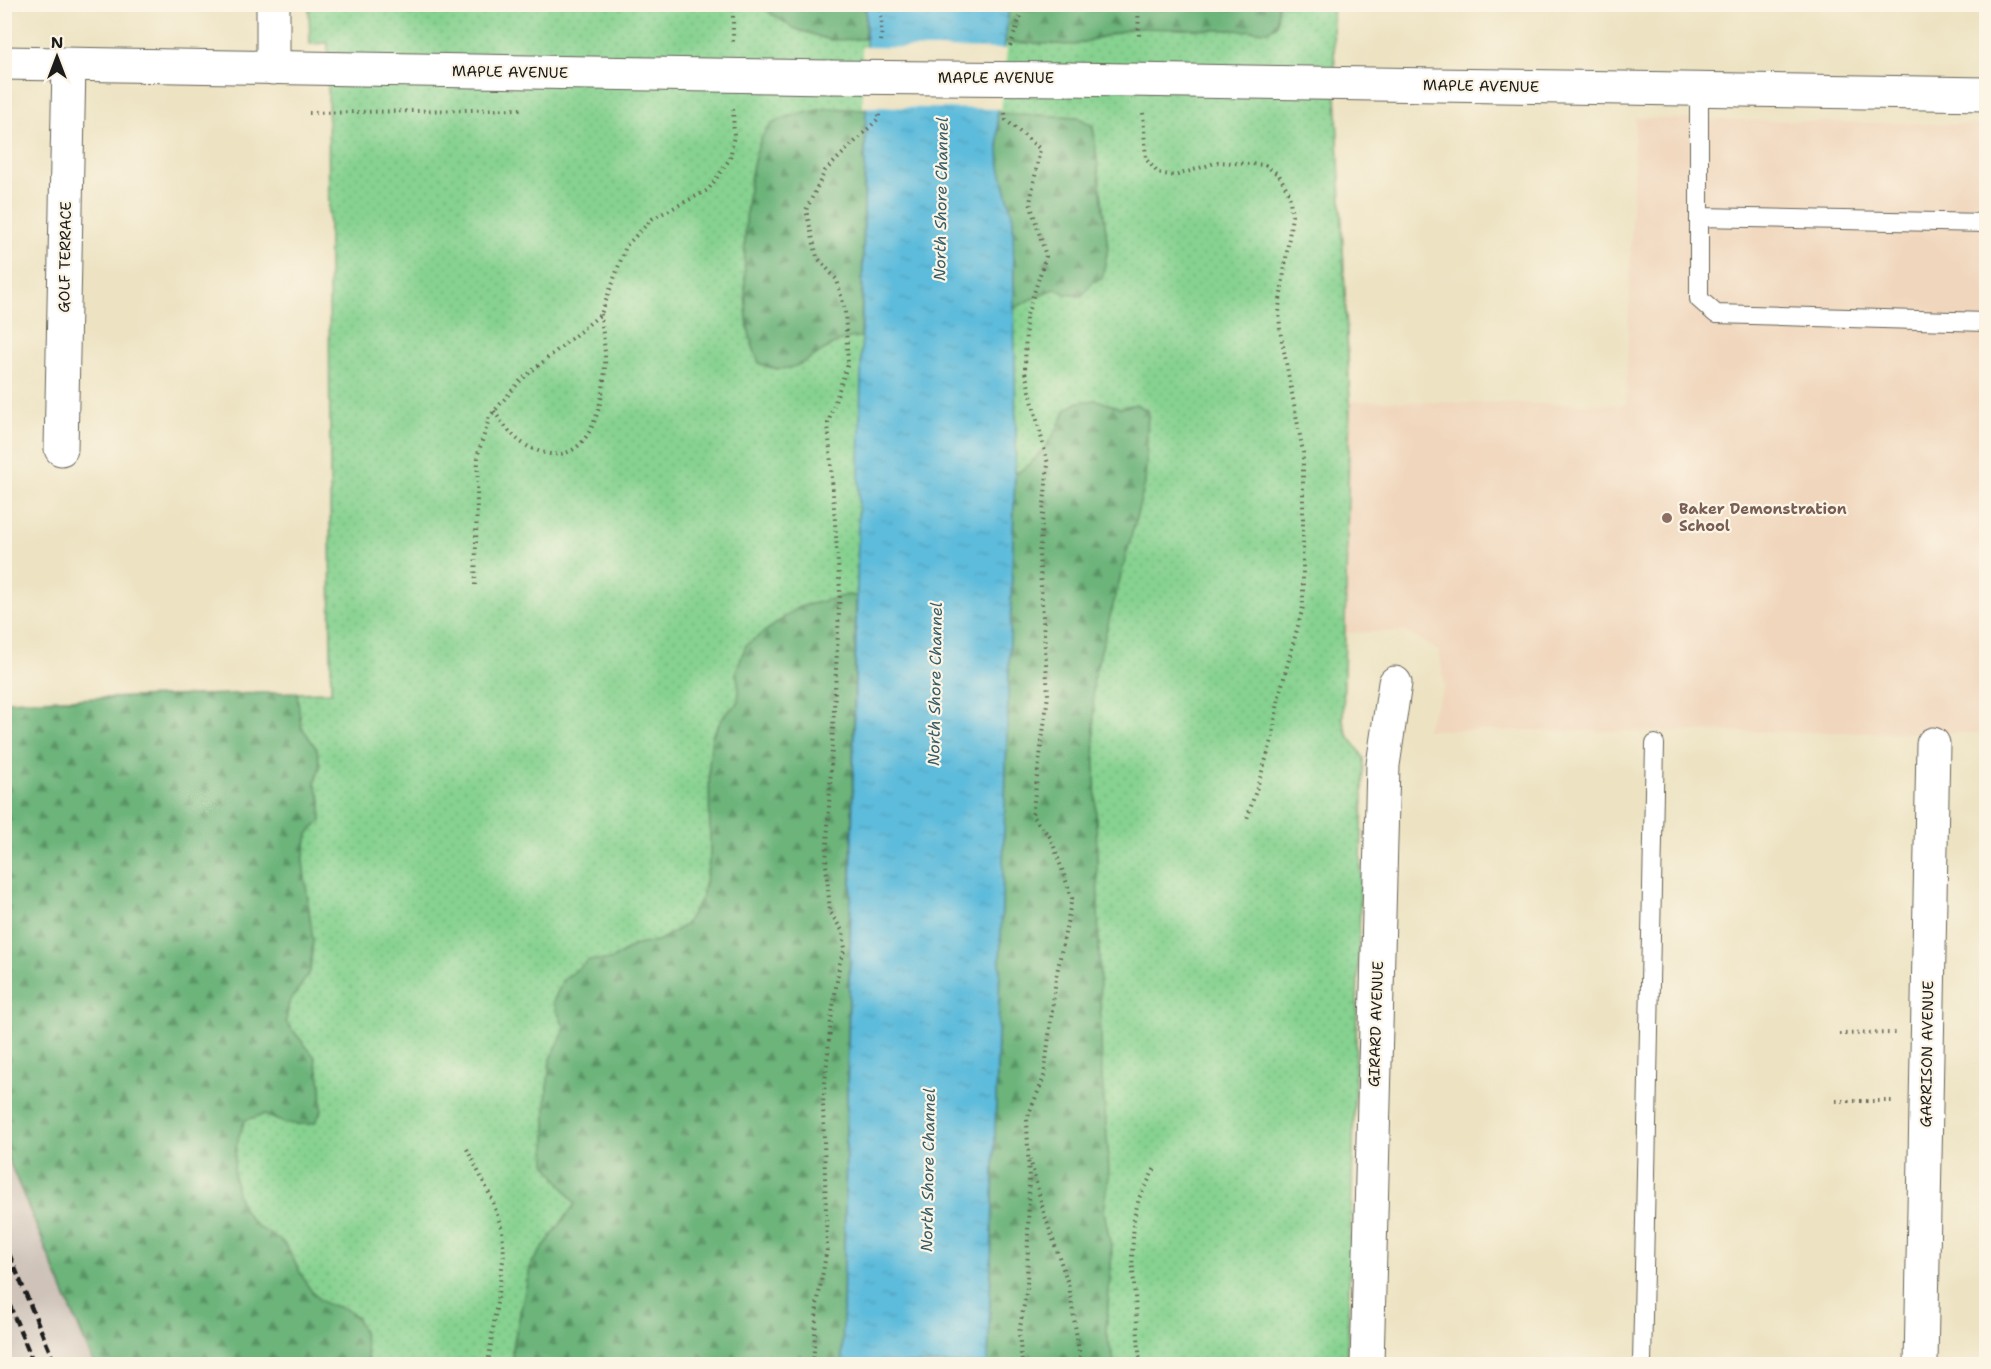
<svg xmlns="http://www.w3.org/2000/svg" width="1991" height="1369" font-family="'Shantell Sans',sans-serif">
  <defs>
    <pattern id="grass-dots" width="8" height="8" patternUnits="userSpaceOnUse" patternTransform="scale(1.5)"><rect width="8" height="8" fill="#86d290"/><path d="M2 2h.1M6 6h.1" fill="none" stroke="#73b47c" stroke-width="1.8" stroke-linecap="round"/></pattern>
    <pattern id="forest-firs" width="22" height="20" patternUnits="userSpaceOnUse" patternTransform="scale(1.5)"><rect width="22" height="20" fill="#6cb47a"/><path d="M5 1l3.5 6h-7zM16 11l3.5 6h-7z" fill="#589263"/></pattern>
    <pattern id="water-ripples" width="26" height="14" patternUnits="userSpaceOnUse" patternTransform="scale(1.5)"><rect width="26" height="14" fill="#5dbbdb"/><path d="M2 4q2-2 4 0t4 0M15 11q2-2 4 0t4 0" fill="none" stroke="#50a0bb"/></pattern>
  </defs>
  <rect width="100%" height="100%" fill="#fcf5e5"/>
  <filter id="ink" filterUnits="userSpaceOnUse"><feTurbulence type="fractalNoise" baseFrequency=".0167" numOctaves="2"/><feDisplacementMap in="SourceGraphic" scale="12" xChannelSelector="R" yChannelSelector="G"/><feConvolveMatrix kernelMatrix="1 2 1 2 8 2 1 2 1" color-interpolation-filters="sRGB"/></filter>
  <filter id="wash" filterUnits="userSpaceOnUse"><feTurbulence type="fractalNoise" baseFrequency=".008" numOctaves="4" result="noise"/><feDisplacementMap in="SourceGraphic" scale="24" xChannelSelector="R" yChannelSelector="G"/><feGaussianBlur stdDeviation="1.35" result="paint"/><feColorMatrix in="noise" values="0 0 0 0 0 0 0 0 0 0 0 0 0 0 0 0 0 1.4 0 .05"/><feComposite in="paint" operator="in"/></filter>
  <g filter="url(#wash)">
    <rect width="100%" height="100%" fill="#ede3c3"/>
    <polygon fill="#f0d6bc" points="1635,118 1986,125 1986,733 1425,730 1445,686 1439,651 1404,631 1346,633 1350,401 1626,405"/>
    <polygon fill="#cec2b9" points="5,1151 94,1364 5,1364"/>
    <path fill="url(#grass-dots)" stroke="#517756" stroke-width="1.5" d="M 309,5 L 1332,5 L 1350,401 L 1343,721 C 1348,743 1356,741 1364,759 L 1347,1364 L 94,1364 L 5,1151 L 4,701 L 331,692 L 328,43 L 310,44 Z"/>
    <g fill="url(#forest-firs)" stroke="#44684b" stroke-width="1.5">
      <polygon points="759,5 866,5 865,39 830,40 793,28"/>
      <polygon points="1009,5 1278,4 1278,5 1277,24 1268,31 1133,28 1074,45 1004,42"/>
      <path d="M 828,108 L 866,110 L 861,337 C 820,337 802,385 759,363 C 756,355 752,346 750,337 C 741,300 740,150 771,125 C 786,114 811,112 828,108 Z"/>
      <path d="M 997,113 L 1078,117 L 1093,126 L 1108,248 L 1102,279 L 1093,282 L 1082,296 L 1065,294 L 1057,289 C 1041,291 1029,302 1014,308 L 1013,218 L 1000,167 Z"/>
      <path d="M 1097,400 L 1120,408 L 1136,404 L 1148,411 L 1145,484 L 1093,681 L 1102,1077 L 1108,1149 L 1109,1177 L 1104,1211 L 1112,1252 L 1106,1332 L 1115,1364 L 988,1364 L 1015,473 C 1034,467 1060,430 1065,410 L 1078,402 Z"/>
      <polygon points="847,595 856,596 842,1364 513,1364 512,1350 531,1264 575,1204 546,1163 546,1101 550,1061 565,1029 553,1002 563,980 589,960 611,960 633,946 660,940 685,925 702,897 710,857 709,764 712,736 725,714 738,703 739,689 736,671 746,645 799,607"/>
      <path d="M 297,692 L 301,726 L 317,749 L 320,767 L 315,783 L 321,800 L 321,821 L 308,834 L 303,861 L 313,941 L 310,972 L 289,1003 L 286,1022 L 315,1057 L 321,1084 L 322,1110 L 315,1123 C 296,1126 281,1124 265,1114 L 245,1120 C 231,1152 227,1197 255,1224 C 264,1233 277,1234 285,1245 C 297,1262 305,1290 323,1302 C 329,1306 338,1306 345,1309 C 364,1317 365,1342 368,1360 L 374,1364 L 94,1364 L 5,1151 L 5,701 Z"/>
    </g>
    <polygon fill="url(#water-ripples)" stroke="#3c6c7c" stroke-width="1.5" points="866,5 1009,5 997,113 1000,167 1013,218 1016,437 988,1364 842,1364 866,110"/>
    <polygon fill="#ede3c3" points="862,47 1007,49 1001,109 863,107"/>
  </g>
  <g filter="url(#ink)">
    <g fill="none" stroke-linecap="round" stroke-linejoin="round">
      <defs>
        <g id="lane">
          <polyline points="1699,89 1699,299 1716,314 1986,322"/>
          <polyline points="1699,217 1986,223"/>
          <polyline points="1642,1364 1655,744"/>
        </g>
        <g id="street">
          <polyline points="4,63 830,77"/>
          <polyline points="273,68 273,4"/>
          <polyline points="1067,79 1986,94"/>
          <polyline points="61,449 69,65"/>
          <polyline points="1367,1364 1383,765 1395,683"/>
          <polyline points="1921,1364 1933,744"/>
        </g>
      </defs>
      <use href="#lane" stroke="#656256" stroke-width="20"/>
      <use href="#street" stroke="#656256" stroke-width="35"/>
      <g stroke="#656256" stroke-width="4" stroke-dasharray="1.5 4.5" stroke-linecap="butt">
        <polyline points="733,4 733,42"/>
        <polyline points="879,4 882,20 881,44"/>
        <polyline points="1138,4 1139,38"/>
        <polyline points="1010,46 1025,4"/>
        <polyline points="309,113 521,109"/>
        <polyline points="1005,113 1006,120 1040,149 1030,203 1046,256 1026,318 1025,372 1048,464 1039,554 1048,695 1032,816 1051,838 1072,898 1056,978 1044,1077 1027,1119 1029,1182 1027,1288 1019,1333 1022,1364"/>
        <polyline points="1143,113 1146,159 1158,173 1175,176 1218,162 1265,165 1279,175 1289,193 1292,216 1279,308 1280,330 1303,452 1303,607 1279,696 1272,740 1246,822"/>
        <path d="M 494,411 C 509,433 523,450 551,454 C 593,459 604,397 605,366 C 606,349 602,331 601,314"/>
        <polyline points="475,585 478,454 490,416 521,380 601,314 626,246 652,219 708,190 730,159 734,135 733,108"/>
        <polyline points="1839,1034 1895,1033"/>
        <polyline points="1836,1101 1892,1101"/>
        <polyline points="467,1149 492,1199 502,1230 504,1254 488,1364"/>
        <polyline points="1030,1159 1044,1213 1069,1286 1081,1364"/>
        <polyline points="813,1364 817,1305 827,1249 823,1104 831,1020 840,961 845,949 843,932 830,912 826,864 840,592 828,423 848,363 845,311 837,280 817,257 806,210 825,171 879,118 879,112"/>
        <polyline points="1140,1364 1132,1257 1134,1218 1139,1198 1155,1168"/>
      </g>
      <use href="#lane" stroke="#fff" stroke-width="18"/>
      <use href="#street" stroke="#fff" stroke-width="33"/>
      <g stroke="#1c1c1c" stroke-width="4.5" stroke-dasharray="9 4.5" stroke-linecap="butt">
        <polyline points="4,1242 55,1364"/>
        <polyline points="4,1292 34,1364"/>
      </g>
      <defs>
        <polyline id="street-bridge" points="830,77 1067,79"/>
      </defs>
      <use href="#street-bridge" stroke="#656256" stroke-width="35" stroke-linecap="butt"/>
      <use href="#street-bridge" stroke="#fff" stroke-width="33"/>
    </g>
  </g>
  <circle fill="#8d6e63" stroke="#fcf5e5" stroke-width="2" cx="1667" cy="518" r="6"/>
  <g text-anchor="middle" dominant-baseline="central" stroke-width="4.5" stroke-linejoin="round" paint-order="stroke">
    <g font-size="15" fill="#1c1c1c" stroke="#fcf5e5">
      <text transform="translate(510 72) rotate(1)">MAPLE AVENUE</text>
      <text x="996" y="78">MAPLE AVENUE</text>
      <text transform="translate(1481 86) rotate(1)">MAPLE AVENUE</text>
      <text transform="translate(65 257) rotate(-89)">GOLF TERRACE</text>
      <text transform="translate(1376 1024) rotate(-88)">GIRARD AVENUE</text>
      <text transform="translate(1927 1054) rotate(-89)">GARRISON AVENUE</text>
    </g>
    <g font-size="15" font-weight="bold" fill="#785e54" stroke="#fcf5e5" text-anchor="start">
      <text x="1679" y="509">Baker Demonstration<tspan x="1679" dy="17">School</tspan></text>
    </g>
    <g font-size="16" font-style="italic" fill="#365c68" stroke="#fcf5e5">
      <text transform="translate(941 199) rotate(-89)">North Shore Channel</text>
      <text transform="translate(935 684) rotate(-89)">North Shore Channel</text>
      <text transform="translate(928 1170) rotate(-89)">North Shore Channel</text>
    </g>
  </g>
  <rect width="1991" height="1369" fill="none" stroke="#fcf5e5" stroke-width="24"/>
  <g transform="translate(57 57)" stroke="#fcf5e5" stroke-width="4.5" paint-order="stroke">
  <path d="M0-4.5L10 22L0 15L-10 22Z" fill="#1c1c1c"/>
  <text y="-9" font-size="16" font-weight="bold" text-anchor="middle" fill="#1c1c1c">N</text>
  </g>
</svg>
